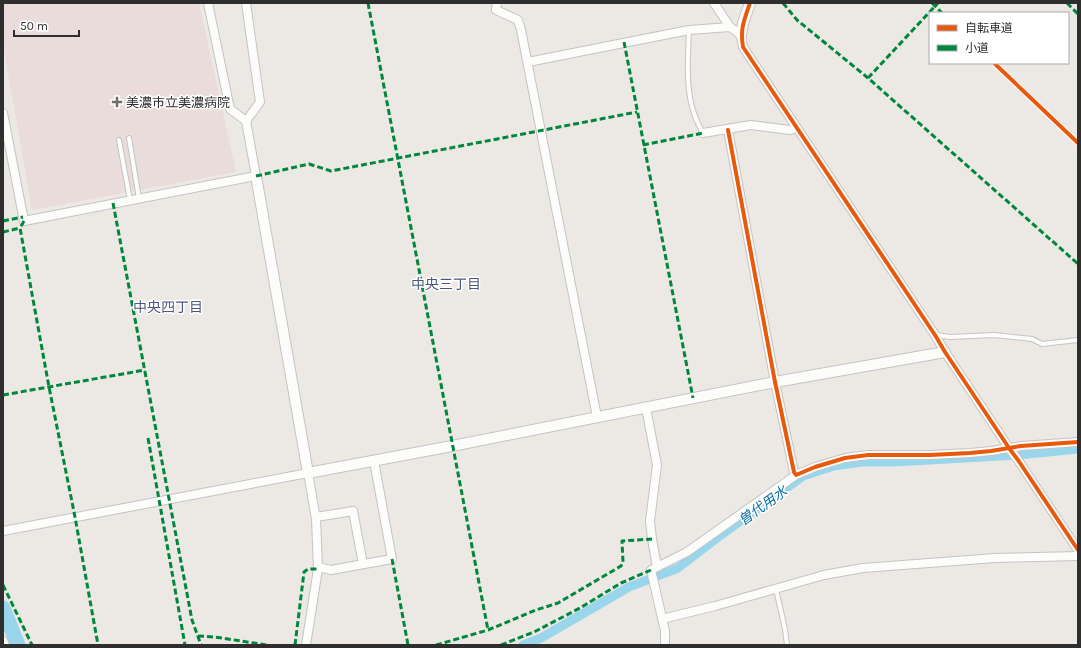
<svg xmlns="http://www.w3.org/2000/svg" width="1081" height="648" font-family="Karla,'Noto Sans JP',sans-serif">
  <rect width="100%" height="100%" fill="#ece8e4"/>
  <polygon fill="#e9dcdb" points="3,3 199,3 236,172 32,210 3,45"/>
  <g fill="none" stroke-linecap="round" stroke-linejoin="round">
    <polyline stroke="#99d6ec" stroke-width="9" points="523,645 541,638 629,587 678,568 721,535 803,476 834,466 862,462 894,462 1018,455 1078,449"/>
    <polyline stroke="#99d6ec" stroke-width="15" points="3,608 18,645"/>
    <defs>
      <g id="service">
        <path d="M 689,30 C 688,57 685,91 695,116 C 697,122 700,128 703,133"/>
        <polyline points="129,138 139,199"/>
        <polyline points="119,140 130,200"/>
        <polyline points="936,335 950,337 994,335 1032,339 1042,344 1078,340"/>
        <polyline points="776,589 785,629 787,645"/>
      </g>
      <g id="minor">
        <polyline points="208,3 230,109 246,121 260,102 246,3"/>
        <polyline points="497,3 496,10 518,20 521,30 597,417"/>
        <polyline points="714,3 730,27 741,35 743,47 935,335 945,352 1009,448 1018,460 1078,550"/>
        <polyline points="528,62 689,30 730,27"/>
        <polyline points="3,113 24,221 256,176 246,121"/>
        <polyline points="728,130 775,382 794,472 796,475 815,467 845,458 868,455 930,455 970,453 991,451 1021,446 1078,442"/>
        <polyline points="703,133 751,125 790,130 797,128"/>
        <polyline points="646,408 657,465 650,521 652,539 657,567"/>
        <polyline points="316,517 353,511 363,564"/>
        <polyline points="3,531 308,473 316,519 318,569 306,645"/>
        <polyline points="318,567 331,570 392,559 374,461"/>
        <polyline points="662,619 715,606 824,575 863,568 995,558 1078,556"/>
        <polyline points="3,641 5,645"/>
        <polyline points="665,645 665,631 651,570 687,552 796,475"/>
      </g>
      <g id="tertiary">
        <polyline points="741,35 743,23 750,3"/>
        <polyline points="256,176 308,473 452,446 775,382 945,352"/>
      </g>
    </defs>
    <use href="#service" stroke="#c5c4c5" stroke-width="6"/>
    <use href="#minor" stroke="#c5c4c5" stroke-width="10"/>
    <use href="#tertiary" stroke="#c5c4c5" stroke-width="12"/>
    <use href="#service" stroke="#fcfcfb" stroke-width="4"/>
    <use href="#minor" stroke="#fcfcfb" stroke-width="8"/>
    <use href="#tertiary" stroke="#fcfcfb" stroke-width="10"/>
    <g stroke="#00873e" stroke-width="3" stroke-dasharray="6 3" stroke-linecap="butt">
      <polyline points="368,3 488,630"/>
      <polyline points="783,3 797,20 868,78 1077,263 1078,262"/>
      <polyline points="932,3 942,13"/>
      <polyline points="1067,3 1078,14"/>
      <polyline points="624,42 693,398"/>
      <polyline points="868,78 938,3"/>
      <polyline points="643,145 703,133"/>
      <polyline points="256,176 309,164 331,171 637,112"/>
      <polyline points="113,203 192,620 201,645"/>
      <polyline points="3,221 23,217"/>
      <polyline points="24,221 20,228 49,387 75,517 98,645"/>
      <polyline points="3,232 20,228"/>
      <polyline points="3,395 145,370"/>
      <polyline points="148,438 185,645"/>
      <polyline points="392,559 408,645"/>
      <polyline points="3,585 32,645"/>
      <polyline points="198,636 215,637 267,645"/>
      <polyline points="295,645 304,572 308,569 318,569"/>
      <polyline points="436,645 488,630 536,610 558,603 621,566 623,562 622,541 652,539"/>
      <polyline points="501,645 534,632 580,608 621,583 651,570"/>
    </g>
    <defs>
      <g id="cycleway">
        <path d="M 750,3 C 744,20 740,29 743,47 L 935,335 L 945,352 L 1009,448 L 1018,460 L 1078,550"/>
        <polyline points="994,63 1078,143"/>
        <polyline points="728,130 775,382 794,472 796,475 815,467 845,458 868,455 930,455 970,453 991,451 1021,446 1078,442"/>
      </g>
    </defs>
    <use href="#cycleway" stroke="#fff" stroke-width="6"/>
    <use href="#cycleway" stroke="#e8590c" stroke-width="4"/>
  </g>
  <path fill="#706f6e" stroke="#fff" stroke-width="1.5" d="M115 96h4v4h4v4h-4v4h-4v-4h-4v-4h4z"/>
  <g text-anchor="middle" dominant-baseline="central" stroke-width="3" stroke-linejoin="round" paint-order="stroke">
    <g font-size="13" fill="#2e2e2e" stroke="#fff" text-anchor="start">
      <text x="126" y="102">美濃市立美濃病院</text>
    </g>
    <g font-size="14" fill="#4d5680" stroke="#fff">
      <text x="446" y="284">中央三丁目</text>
      <text x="168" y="307">中央四丁目</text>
    </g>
    <g font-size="14" font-style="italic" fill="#0d6fa3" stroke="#fff">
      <text transform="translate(763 506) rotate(-36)">曽代用水</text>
    </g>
  </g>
  <rect width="1081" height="648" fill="none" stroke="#2e2e2e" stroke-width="8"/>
  <rect x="929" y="12" width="140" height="52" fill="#ffffff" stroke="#ababab"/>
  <rect x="937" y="25" width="20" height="6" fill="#e8590c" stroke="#ababab"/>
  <text x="965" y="32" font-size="12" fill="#2e2e2e">自転車道</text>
  <rect x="937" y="45" width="20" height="6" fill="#00873e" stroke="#ababab"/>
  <text x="965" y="52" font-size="12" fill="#2e2e2e">小道</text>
  <path d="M14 30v6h65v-6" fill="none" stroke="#2e2e2e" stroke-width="2"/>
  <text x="20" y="30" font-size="12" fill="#2e2e2e" stroke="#ffffff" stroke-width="3" paint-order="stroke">50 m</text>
</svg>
